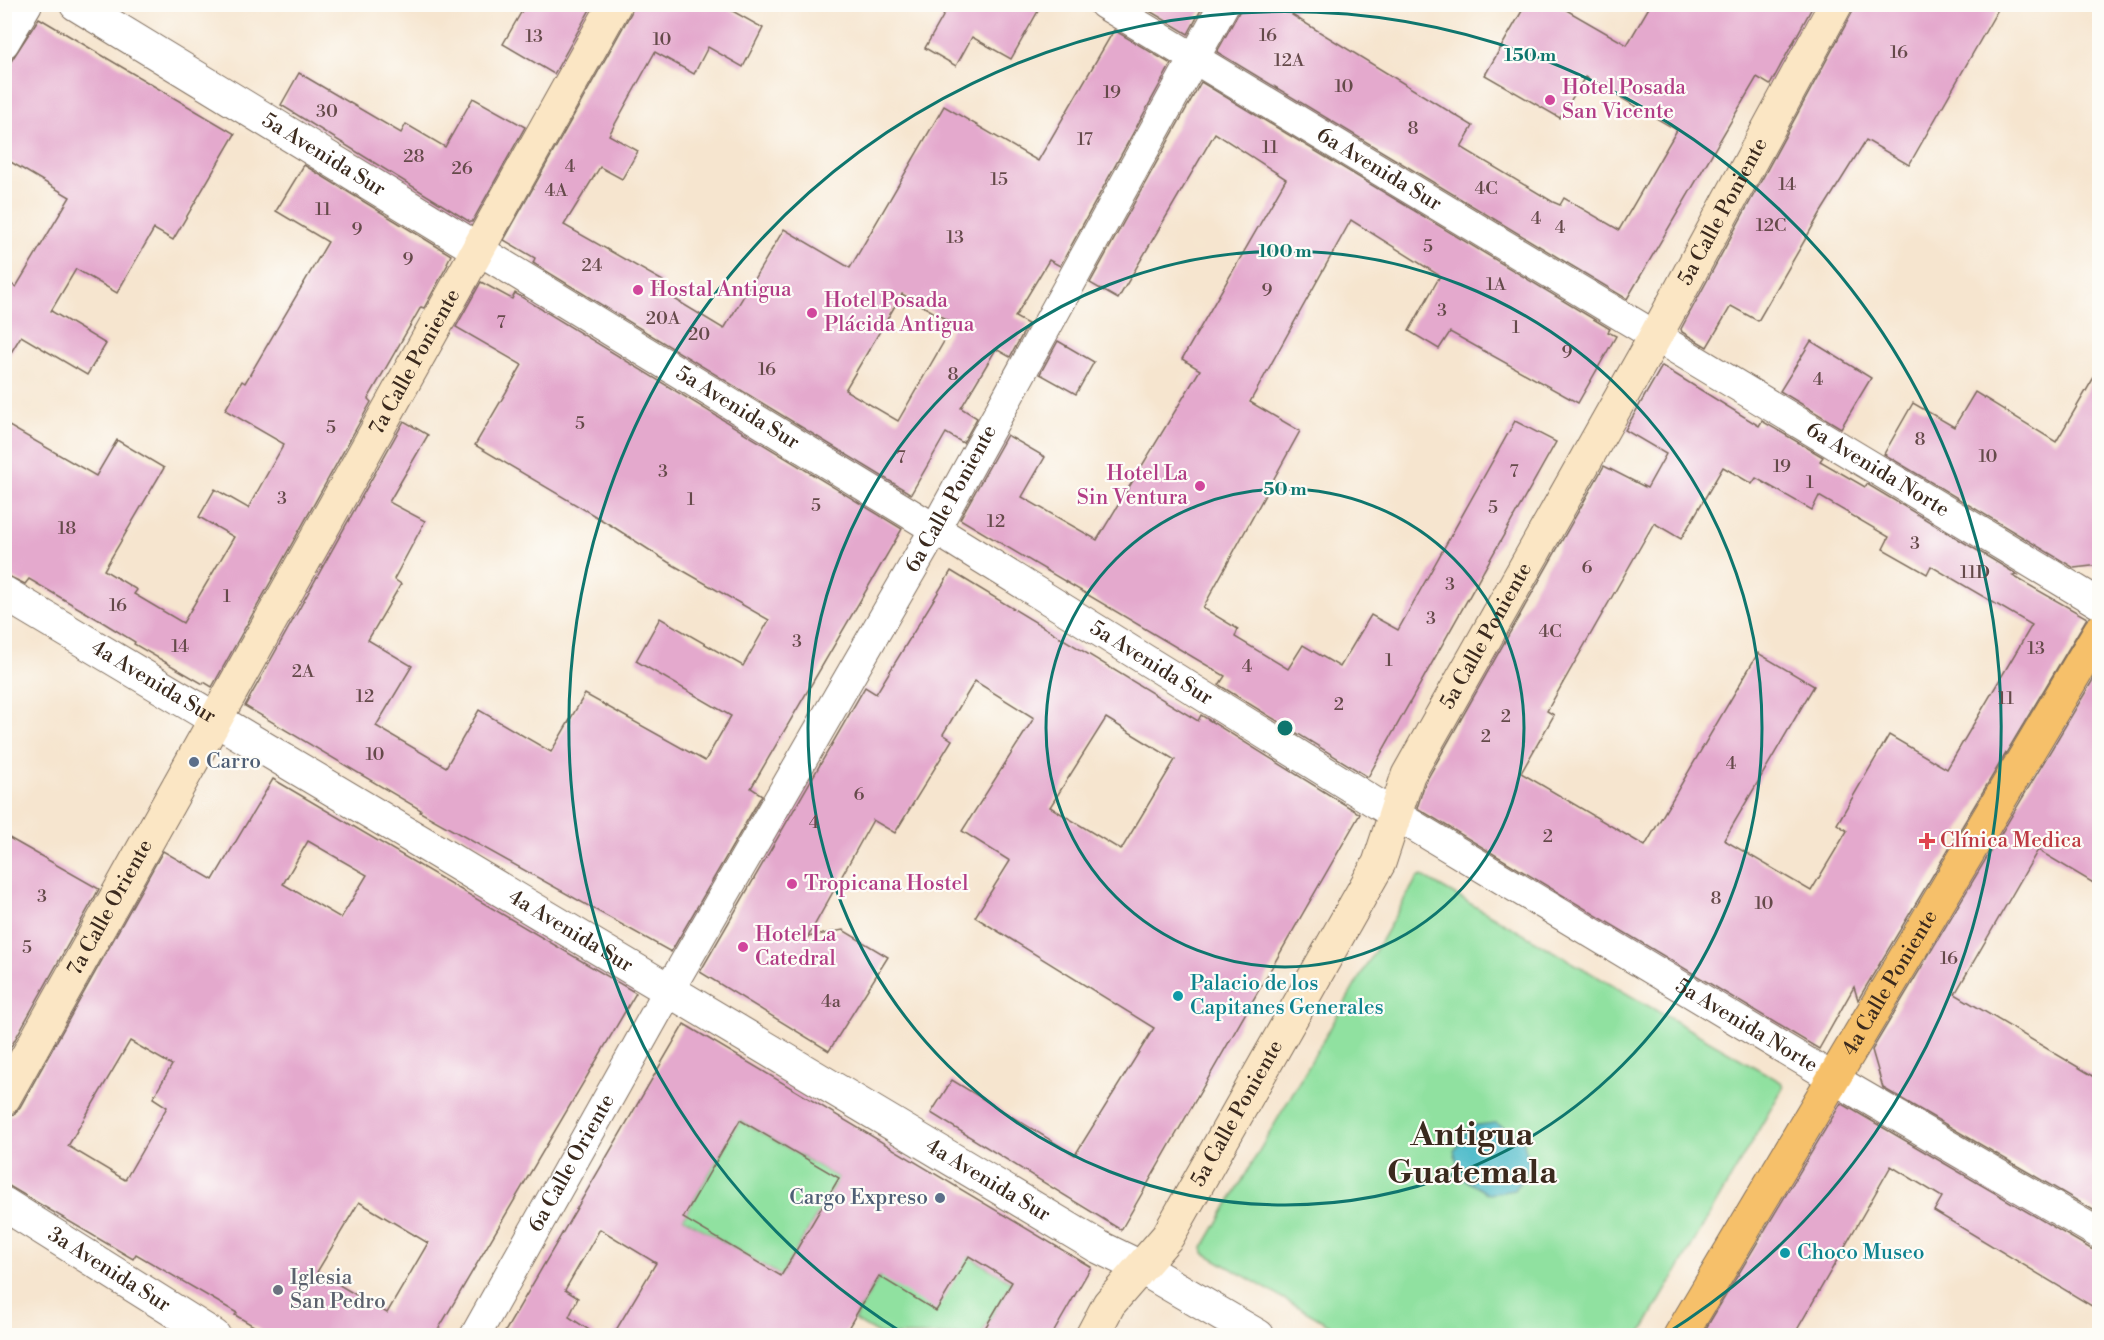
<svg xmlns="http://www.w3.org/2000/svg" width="2104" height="1340" font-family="'Libre Bodoni',serif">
  <rect width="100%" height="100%" fill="#fdfcf7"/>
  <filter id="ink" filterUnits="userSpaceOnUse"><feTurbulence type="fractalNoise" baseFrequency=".0167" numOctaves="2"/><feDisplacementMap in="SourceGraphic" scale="12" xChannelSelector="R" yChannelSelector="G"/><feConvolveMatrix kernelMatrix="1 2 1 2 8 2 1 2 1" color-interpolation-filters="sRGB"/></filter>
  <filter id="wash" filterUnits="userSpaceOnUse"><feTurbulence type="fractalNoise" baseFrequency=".008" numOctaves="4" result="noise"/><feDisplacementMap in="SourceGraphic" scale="24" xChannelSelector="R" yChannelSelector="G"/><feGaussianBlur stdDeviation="1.35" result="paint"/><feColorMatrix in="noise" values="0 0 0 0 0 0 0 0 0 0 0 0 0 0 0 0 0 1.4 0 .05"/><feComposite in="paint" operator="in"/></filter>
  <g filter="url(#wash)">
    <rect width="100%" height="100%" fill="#f6e5cf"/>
    <g fill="#90e1a0" stroke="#66865f" stroke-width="1.5">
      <polygon points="1422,876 1781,1082 1783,1088 1640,1335 1347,1335 1204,1253 1203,1248 1417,878"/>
      <polygon points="740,1120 839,1178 781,1276 683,1218"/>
      <polygon points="911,1222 1012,1282 981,1335 880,1335 854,1320"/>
    </g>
    <polygon fill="#50bcca" stroke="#467374" stroke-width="1.5" points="1496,1123 1523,1139 1530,1166 1515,1190 1489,1194 1462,1178 1454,1151 1470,1126"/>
    <g id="blocks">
      <g fill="#e4a9cd" fill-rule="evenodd">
        <polygon points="526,4 593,4 554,74 503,44"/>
        <path d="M 634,4 L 720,4 L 763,28 L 743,67 L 708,47 L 694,74 L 655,52 L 609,135 L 638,151 L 622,179 L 600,167 L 564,225 L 663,281 L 658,289 L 724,329 L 784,229 L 850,268 L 944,106 L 1038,161 L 1114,30 L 1171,64 L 1060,266 L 1049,260 L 1015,317 L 1028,324 L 1010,357 L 996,349 L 961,408 L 977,418 L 963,443 L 946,433 L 911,494 L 533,263 L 535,258 L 504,240 L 631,13 ZM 902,294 L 954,324 L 898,421 L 845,390 Z"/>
        <polygon points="950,4 1042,4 1011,59 972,37 956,66 925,48"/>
        <polygon points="1138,4 1204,4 1188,34"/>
        <polygon points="1241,4 1298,4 1292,15 1473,126 1461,147 1553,202 1560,205 1564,198 1619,230 1677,130 1585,77 1560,118 1485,75 1526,4 1556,4 1627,45 1651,4 1814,4 1770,85 1757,77 1627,299 1217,52 1239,12"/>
        <polygon points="1855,4 2001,4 1909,165 1866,140 1821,212 1758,321 1731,306 1707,347 1682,332 1681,329 1852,13"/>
        <polygon points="39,18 235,134 173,240 154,229 117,293 76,269 51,311 106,344 87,375 21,336 4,364 4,280 16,287 70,197 4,158 4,72"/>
        <polygon points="299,73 401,133 406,124 445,147 473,98 525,127 472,222 470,222 281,105"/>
        <polygon points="1201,82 1610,329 1608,332 1616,336 1578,403 1450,332 1439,349 1409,331 1440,276 1351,220 1250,402 1300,431 1203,608 1238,629 1235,637 1288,669 1303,645 1340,667 1371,615 1398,630 1515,421 1556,442 1368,777 1219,685 1225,676 960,519 1007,435 1045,457 1022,497 1097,540 1200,370 1182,359 1286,179 1215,133 1118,299 1090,283"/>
        <polygon points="304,165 451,255 447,263 448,264 424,308 421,307 368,399 371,402 212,687 204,682 203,684 134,644 135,642 99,620 29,579 25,584 4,574 4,423 96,476 117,440 164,468 104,570 137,590 134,594 183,623 234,537 199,517 215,489 248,508 284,444 225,410 242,381 245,383 328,242 276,211"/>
        <polygon points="481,282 512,299 515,293 902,529 751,788 762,795 671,952 420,812 421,810 245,706 404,421 428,435 389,502 425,521 394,579 401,584 368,640 412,666 376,726 446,767 479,710 551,752 585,694 705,761 731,716 636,661 660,618 743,666 769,620 668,562 612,526 475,445 522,365 456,327"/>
        <polygon points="1058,341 1094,362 1076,394 1040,374"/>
        <polygon points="1811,341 1871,378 1841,428 1780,391"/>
        <path d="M 1662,366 L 1759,426 L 1762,421 L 1823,457 L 1820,461 L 1865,487 L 1867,484 L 2018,575 L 2013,576 L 2087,618 L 1858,1000 L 1854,987 L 1819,1049 L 1417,808 L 1425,783 L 1604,466 L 1647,488 L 1666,454 L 1625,430 ZM 1723,467 L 1752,484 L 1756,478 L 1812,510 L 1819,496 L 1889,537 L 1883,549 L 1927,574 L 1931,566 L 2032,625 L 1947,769 L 1889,735 L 1837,824 L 1847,831 L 1811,891 L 1724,840 L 1814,686 L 1758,653 L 1645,846 L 1521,773 L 1554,715 L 1547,711 L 1654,523 L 1681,539 Z"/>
        <polygon points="2100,367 2100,565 2074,568 1884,454 1913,403 1954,427 1975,392 2056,442"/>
        <path d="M 951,571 L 1198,721 L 1201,715 L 1360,814 L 1121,1230 L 931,1113 L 952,1080 L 1075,1155 L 1154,1028 L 975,917 L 1010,861 L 962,831 L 1034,718 L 975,681 L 943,734 L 952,740 L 895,833 L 873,820 L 808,937 L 843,930 L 888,957 L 829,1051 L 700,972 L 865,687 L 876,694 ZM 1106,718 L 1175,760 L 1121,850 L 1050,807 Z"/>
        <polygon points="2100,668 2100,887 2038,850 1955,994 2100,1080 2100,1214 1883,1088 1872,1050"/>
        <path d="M 273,779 L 636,993 L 435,1335 L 269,1335 L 235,1315 L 237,1313 L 136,1254 L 133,1259 L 4,1183 L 4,1117 L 14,1114 L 20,1107 L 163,851 L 213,880 ZM 308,841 L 367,875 L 341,918 L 283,884 ZM 130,1041 L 172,1065 L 153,1098 L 167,1107 L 125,1180 L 68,1146 ZM 359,1202 L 428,1243 L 387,1313 L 317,1272 Z"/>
        <polygon points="4,835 99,889 4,1059"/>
        <path d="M 684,1024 L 1091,1267 L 1052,1335 L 981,1335 L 1012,1282 L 969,1256 L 936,1311 L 879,1276 L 844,1335 L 613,1335 L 656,1263 L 600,1229 L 565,1290 L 578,1298 L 569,1317 L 597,1335 L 503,1335 ZM 740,1120 L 839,1178 L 781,1276 L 683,1218 Z"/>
        <polygon points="1841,1103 2091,1249 2100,1251 2100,1311 1934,1211 1942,1197 1891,1166 1794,1335 1702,1335"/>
      </g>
    </g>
  </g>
  <g filter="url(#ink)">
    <use href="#blocks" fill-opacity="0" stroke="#7c6b5c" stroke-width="1.5"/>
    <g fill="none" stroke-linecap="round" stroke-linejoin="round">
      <defs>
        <g id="minor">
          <path id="s1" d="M 1104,4 L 2100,604"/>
          <polyline points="4,43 27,4"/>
          <path id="s2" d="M 479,250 L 935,529 L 1376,803 L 1853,1090 L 2100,1234"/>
          <path id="s3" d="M 475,1336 L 669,990 L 935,529 L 1224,4"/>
        </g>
        <g id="tertiary">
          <path id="s4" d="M 76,4 L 479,250"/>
          <path id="s5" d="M 4,593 L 1099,1247 L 1140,1267 L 1258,1336"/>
          <path id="s6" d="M 4,1204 L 214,1336"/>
        </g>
        <g id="secondary">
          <path id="s7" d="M 4,1098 L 615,4"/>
          <path id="s8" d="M 1092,1336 L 1109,1304 L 1168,1236 L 1379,863 L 1408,775 L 1655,337 L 1836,4"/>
        </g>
        <g id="primary">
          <path id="s9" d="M 1680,1336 L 2100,631"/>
        </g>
      </defs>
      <use href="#minor" stroke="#7c6b5c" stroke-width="32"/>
      <use href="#tertiary" stroke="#7c6b5c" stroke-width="35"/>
      <use href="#secondary" stroke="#7c6b5c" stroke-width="35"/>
      <use href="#primary" stroke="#7c6b5c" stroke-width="35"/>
      <use href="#minor" stroke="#fff" stroke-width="30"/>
      <use href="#tertiary" stroke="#fff" stroke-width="33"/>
      <use href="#secondary" stroke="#fbe6c4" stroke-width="33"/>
      <use href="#primary" stroke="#f6c06b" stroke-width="33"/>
    </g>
  </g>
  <g fill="none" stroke="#0f766e" stroke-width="3">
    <circle cx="1285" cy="728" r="239"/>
    <circle cx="1285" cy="728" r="477"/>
    <path d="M906 1335A716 716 0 1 1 1664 1335"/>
  </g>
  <g fill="#d1479c" stroke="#fdfcf7" stroke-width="2">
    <circle cx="1550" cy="100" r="6"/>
    <circle cx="638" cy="290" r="6"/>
    <circle cx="812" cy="313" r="6"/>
    <circle cx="1200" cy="486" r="6"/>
    <circle cx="792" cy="884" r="6"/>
    <circle cx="743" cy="947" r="6"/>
  </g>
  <g fill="#5c6f8a" stroke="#fdfcf7" stroke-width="2">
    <circle cx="194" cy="762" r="6"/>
    <circle cx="940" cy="1198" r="6"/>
  </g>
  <path fill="#e0444e" stroke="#fdfcf7" stroke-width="2" d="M1924 832h6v6h6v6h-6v6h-6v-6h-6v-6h6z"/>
  <g fill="#0f9aa8" stroke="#fdfcf7" stroke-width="2">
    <circle cx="1178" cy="996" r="6"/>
    <circle cx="1785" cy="1253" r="6"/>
  </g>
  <circle fill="#6b7280" stroke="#fdfcf7" stroke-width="2" cx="278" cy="1290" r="6"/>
  <g text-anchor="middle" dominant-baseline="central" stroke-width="4.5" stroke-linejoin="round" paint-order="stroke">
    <g font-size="18" fill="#654a4a">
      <text x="1268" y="35">16</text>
      <text x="534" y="36">13</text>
      <text x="662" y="39">10</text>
      <text x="1899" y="52">16</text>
      <text x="1289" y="60">12A</text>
      <text x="1344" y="86">10</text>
      <text x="1112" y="92">19</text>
      <text x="327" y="111">30</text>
      <text x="1413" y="128">8</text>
      <text x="1085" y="139">17</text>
      <text x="1270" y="147">11</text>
      <text x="414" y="156">28</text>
      <text x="570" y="166">4</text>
      <text x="462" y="168">26</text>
      <text x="999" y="179">15</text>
      <text x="1787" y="184">14</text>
      <text x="1486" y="188">4C</text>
      <text x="556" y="190">4A</text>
      <text x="323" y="209">11</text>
      <text x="1536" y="218">4</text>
      <text x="1771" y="225">12C</text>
      <text x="1560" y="227">4</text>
      <text x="357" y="229">9</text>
      <text x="955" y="237">13</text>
      <text x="1428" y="246">5</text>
      <text x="408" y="259">9</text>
      <text x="592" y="265">24</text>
      <text x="1496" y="284">1A</text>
      <text x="1267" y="290">9</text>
      <text x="1442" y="310">3</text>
      <text x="663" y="318">20A</text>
      <text x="501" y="322">7</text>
      <text x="1516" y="327">1</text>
      <text x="699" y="334">20</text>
      <text x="1567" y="352">9</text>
      <text x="767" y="369">16</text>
      <text x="953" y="374">8</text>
      <text x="1818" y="379">4</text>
      <text x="580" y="423">5</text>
      <text x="331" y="427">5</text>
      <text x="1920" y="439">8</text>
      <text x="1988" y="456">10</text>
      <text x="901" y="457">7</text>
      <text x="1782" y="466">19</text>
      <text x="663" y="471">3</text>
      <text x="1514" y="471">7</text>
      <text x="1810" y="482">1</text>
      <text x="282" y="498">3</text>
      <text x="691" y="499">1</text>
      <text x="816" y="505">5</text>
      <text x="1493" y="507">5</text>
      <text x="996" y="521">12</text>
      <text x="67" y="528">18</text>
      <text x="1915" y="543">3</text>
      <text x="1587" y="567">6</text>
      <text x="1975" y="572">11D</text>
      <text x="1450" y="584">3</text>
      <text x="227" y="596">1</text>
      <text x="118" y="605">16</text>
      <text x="1431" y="618">3</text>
      <text x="1550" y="631">4C</text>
      <text x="797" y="641">3</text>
      <text x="180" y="646">14</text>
      <text x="2036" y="648">13</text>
      <text x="1389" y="660">1</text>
      <text x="1247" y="666">4</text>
      <text x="303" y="671">2A</text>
      <text x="365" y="696">12</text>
      <text x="2006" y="698">11</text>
      <text x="1339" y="704">2</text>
      <text x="1506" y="716">2</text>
      <text x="1486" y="736">2</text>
      <text x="375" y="754">10</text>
      <text x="1731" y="763">4</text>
      <text x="859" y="794">6</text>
      <text x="814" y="822">4</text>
      <text x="1548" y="836">2</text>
      <text x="42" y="896">3</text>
      <text x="1716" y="898">8</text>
      <text x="1764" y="903">10</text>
      <text x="27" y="947">5</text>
      <text x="1949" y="958">16</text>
      <text x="831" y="1001">4a</text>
    </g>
    <g font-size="21" fill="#b23c85" stroke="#fdfcf7" text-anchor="start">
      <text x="1562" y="88">Hotel Posada<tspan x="1562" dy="24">San Vicente</tspan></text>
      <text x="650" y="290">Hostal Antigua</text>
      <text x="824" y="301">Hotel Posada<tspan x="824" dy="24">Plácida Antigua</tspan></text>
      <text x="1188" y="474" text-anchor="end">Hotel La<tspan x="1188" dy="24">Sin Ventura</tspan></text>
      <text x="804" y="884">Tropicana Hostel</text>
      <text x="755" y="935">Hotel La<tspan x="755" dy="24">Catedral</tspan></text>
    </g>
    <g font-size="21" fill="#3b2a1e" stroke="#fdfcf7">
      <text stroke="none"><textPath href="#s4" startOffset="290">5a Avenida Sur</textPath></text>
      <text stroke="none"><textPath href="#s1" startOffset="321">6a Avenida Sur</textPath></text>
      <text stroke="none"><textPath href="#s8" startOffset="1293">5a Calle Poniente</textPath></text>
      <text stroke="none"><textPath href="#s7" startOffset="843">7a Calle Poniente</textPath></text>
      <text stroke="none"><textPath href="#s2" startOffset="303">5a Avenida Sur</textPath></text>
      <text stroke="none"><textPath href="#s1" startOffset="903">6a Avenida Norte</textPath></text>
      <text stroke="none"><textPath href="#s3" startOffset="963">6a Calle Poniente</textPath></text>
      <text stroke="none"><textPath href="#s8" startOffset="807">5a Calle Poniente</textPath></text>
      <text stroke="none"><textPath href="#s2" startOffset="789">5a Avenida Sur</textPath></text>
      <text stroke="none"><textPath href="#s5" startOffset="174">4a Avenida Sur</textPath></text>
      <text stroke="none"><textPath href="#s7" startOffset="218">7a Calle Oriente</textPath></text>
      <text stroke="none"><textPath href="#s5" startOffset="660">4a Avenida Sur</textPath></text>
      <text stroke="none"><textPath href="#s9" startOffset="411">4a Calle Poniente</textPath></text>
      <text stroke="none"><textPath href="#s2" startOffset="1486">5a Avenida Norte</textPath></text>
      <text stroke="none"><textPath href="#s8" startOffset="267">5a Calle Poniente</textPath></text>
      <text stroke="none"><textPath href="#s3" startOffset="198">6a Calle Oriente</textPath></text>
      <text stroke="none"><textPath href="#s5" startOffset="1146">4a Avenida Sur</textPath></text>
      <text stroke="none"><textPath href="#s6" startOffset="124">3a Avenida Sur</textPath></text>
    </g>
    <g font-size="21" fill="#4e5e75" stroke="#fdfcf7" text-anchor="start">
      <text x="206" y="762">Carro</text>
      <text x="928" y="1198" text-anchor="end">Cargo Expreso</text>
    </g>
    <g font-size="21" fill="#be3a42" stroke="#fdfcf7" text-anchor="start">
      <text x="1940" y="841">Clínica Medica</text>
    </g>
    <g font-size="21" fill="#0d838f" stroke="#fdfcf7" text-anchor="start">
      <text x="1190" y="984">Palacio de los<tspan x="1190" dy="24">Capitanes Generales</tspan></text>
      <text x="1797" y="1253">Choco Museo</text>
    </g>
    <g font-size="21" fill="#5b616d" stroke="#fdfcf7" text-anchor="start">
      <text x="290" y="1278">Iglesia<tspan x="290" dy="24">San Pedro</tspan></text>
    </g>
    <g font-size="33" font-weight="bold" fill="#3b2a1e" stroke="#fdfcf7">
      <text x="1472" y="1135">Antigua<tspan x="1472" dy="38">Guatemala</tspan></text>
    </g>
  </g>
  <circle cx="1285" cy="728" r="9" fill="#0f766e" stroke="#fdfcf7" stroke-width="3"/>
  <g font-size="18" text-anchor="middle" font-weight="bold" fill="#0f766e" stroke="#fdfcf7" stroke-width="4.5" stroke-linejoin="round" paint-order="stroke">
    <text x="1530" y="61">150 m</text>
    <text x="1285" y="257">100 m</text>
    <text x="1285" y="495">50 m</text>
  </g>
  <rect width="2104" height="1340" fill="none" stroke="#fdfcf7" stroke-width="24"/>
</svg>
